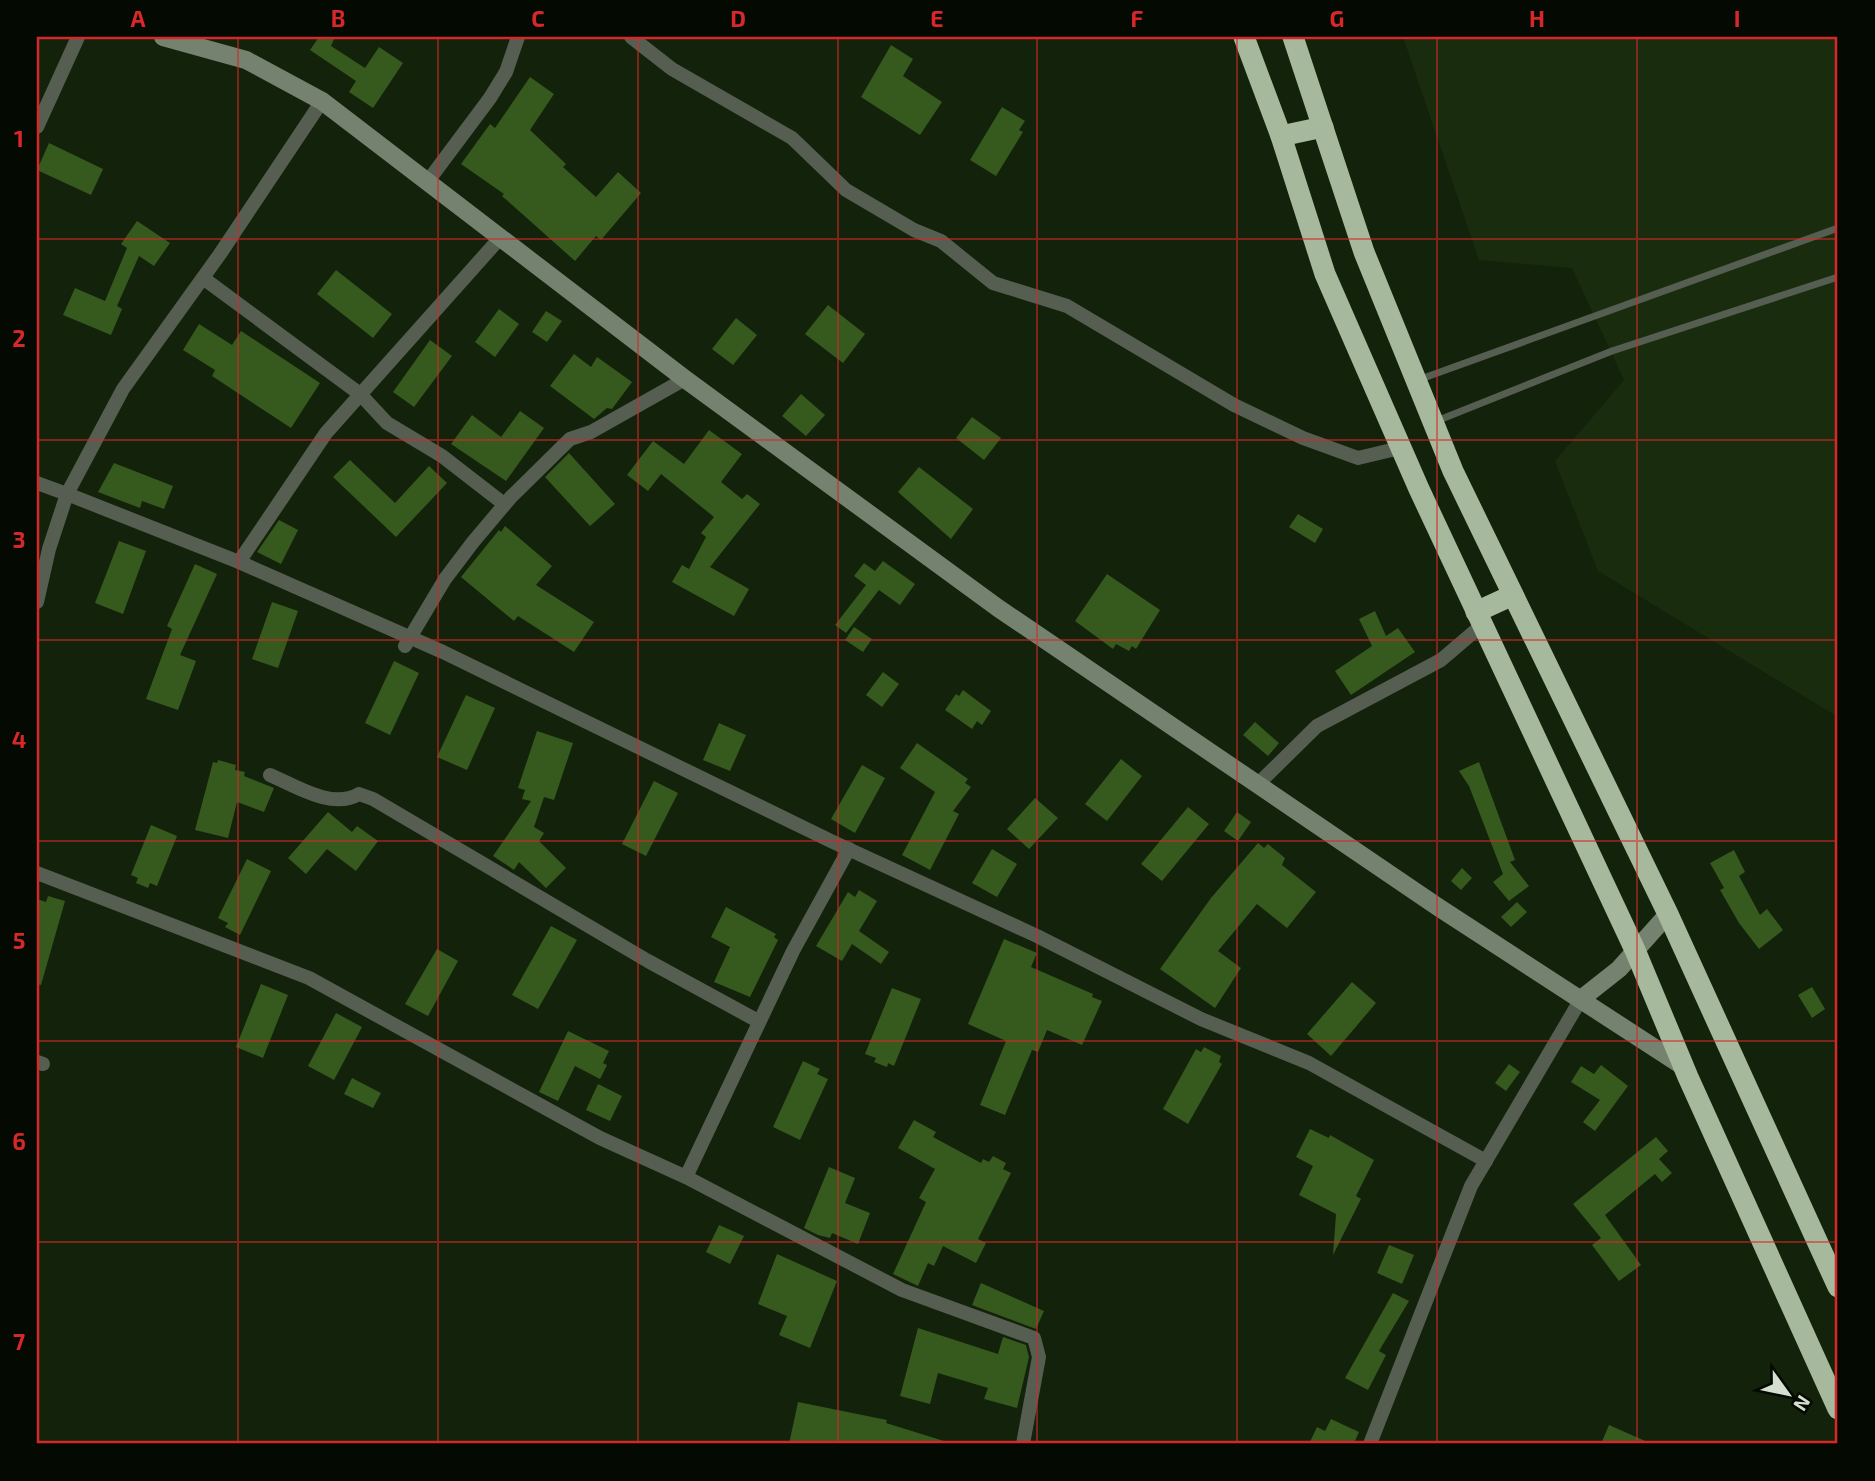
<svg xmlns="http://www.w3.org/2000/svg" width="1875" height="1481" font-family="'Exo 2',sans-serif">
  <rect width="100%" height="100%" fill="#13220a"/>
  <polygon fill="#1a2c0e" points="1403,37 1838,37 1838,717 1598,571 1555,461 1624,380 1572,268 1479,260"/>
  <g fill="#36591e">
    <polygon points="319,37 335,37 331,46 365,68 379,47 403,63 373,108 349,92 356,81 310,50"/>
    <polygon points="891,45 913,59 903,76 942,102 920,135 861,97"/>
    <polygon points="530,77 554,94 530,130 566,164 563,167 596,197 618,172 641,193 601,240 596,236 575,261 502,196 504,194 461,164 490,124 495,128"/>
    <polygon points="1002,107 1025,121 1019,130 1023,132 996,176 970,160"/>
    <polygon points="49,143 103,169 91,195 37,170"/>
    <polygon points="137,221 170,243 154,266 139,256 117,306 122,309 111,335 63,315 75,288 105,301 127,248 121,244"/>
    <polygon points="336,270 392,314 373,338 317,294"/>
    <polygon points="828,305 865,334 843,363 805,334"/>
    <polygon points="499,309 519,324 495,357 475,342"/>
    <polygon points="546,311 562,321 547,342 532,332"/>
    <polygon points="736,318 757,335 733,365 712,349"/>
    <polygon points="199,324 232,345 241,331 320,383 291,428 212,376 215,370 183,350"/>
    <polygon points="430,340 452,356 414,407 393,392"/>
    <polygon points="574,354 591,367 597,357 632,382 612,409 607,408 594,419 550,386"/>
    <polygon points="801,394 825,415 806,436 782,416"/>
    <polygon points="520,411 544,428 506,481 451,444 472,415 501,437"/>
    <polygon points="972,417 1001,438 984,460 956,438"/>
    <polygon points="709,430 742,454 721,482 742,499 747,494 760,504 710,567 749,589 734,616 672,582 682,565 689,569 706,537 701,533 714,517 661,474 648,491 627,475 653,441 684,464"/>
    <polygon points="569,453 615,504 590,526 545,477"/>
    <polygon points="350,460 395,503 429,466 447,483 396,537 333,477"/>
    <polygon points="114,463 173,486 164,509 142,501 140,508 98,492"/>
    <polygon points="919,467 973,509 951,539 898,492"/>
    <polygon points="1298,514 1323,529 1315,543 1289,527"/>
    <polygon points="279,520 298,530 281,564 257,552"/>
    <polygon points="505,526 552,566 536,585 594,622 574,652 518,616 514,621 461,577 499,530 501,532"/>
    <polygon points="119,541 146,551 123,614 95,603"/>
    <polygon points="883,561 915,584 900,605 879,590 846,633 835,625 866,585 854,576 864,563 875,571"/>
    <polygon points="195,564 217,574 180,655 196,661 178,710 146,699 172,629 167,626"/>
    <polygon points="1107,574 1160,610 1136,649 1132,646 1129,651 1116,644 1113,649 1075,621"/>
    <polygon points="272,602 298,611 278,668 252,659"/>
    <polygon points="1375,611 1386,636 1398,628 1415,652 1351,695 1335,671 1372,646 1359,619"/>
    <polygon points="854,627 872,639 863,652 845,640"/>
    <polygon points="394,661 419,673 390,735 365,723"/>
    <polygon points="883,672 899,684 882,707 866,695"/>
    <polygon points="963,690 991,711 982,725 977,721 972,729 945,710 956,694 959,696"/>
    <polygon points="466,695 495,708 467,770 437,757"/>
    <polygon points="1255,722 1279,743 1268,756 1243,735"/>
    <polygon points="719,723 746,735 730,771 703,760"/>
    <polygon points="537,731 573,743 554,800 544,797 534,827 544,833 539,841 566,868 546,888 519,862 514,870 493,856 531,801 522,799 525,790 518,788"/>
    <polygon points="917,743 968,779 965,783 971,787 953,811 959,814 930,870 902,855 935,792 900,768"/>
    <polygon points="1121,759 1142,776 1107,821 1085,804"/>
    <polygon points="218,760 236,765 235,770 245,772 244,776 274,788 264,812 237,802 228,838 195,830 213,762 217,763"/>
    <polygon points="1479,762 1515,860 1510,862 1529,886 1509,901 1493,882 1503,874 1469,786 1459,771"/>
    <polygon points="862,765 885,778 855,833 831,819"/>
    <polygon points="654,781 678,793 646,856 622,844"/>
    <polygon points="1035,798 1058,818 1029,849 1007,829"/>
    <polygon points="1188,807 1209,824 1162,881 1141,864"/>
    <polygon points="328,812 352,832 357,826 378,841 356,871 327,849 306,874 288,858"/>
    <polygon points="1237,812 1251,822 1238,841 1224,831"/>
    <polygon points="151,825 177,836 157,886 150,883 148,888 136,883 138,878 131,875"/>
    <polygon points="1258,843 1264,848 1268,844 1285,858 1282,865 1316,892 1287,928 1257,904 1218,951 1241,968 1215,1008 1160,969 1211,898"/>
    <polygon points="992,849 1017,864 997,897 972,883"/>
    <polygon points="1734,850 1745,872 1739,876 1760,915 1767,909 1783,930 1759,949 1739,923 1720,890 1724,888 1710,863"/>
    <polygon points="247,859 271,871 240,935 225,927 228,923 218,918"/>
    <polygon points="1462,868 1472,878 1461,890 1451,881"/>
    <polygon points="859,890 877,901 859,931 889,952 881,964 852,944 842,961 816,946 848,892 855,897"/>
    <polygon points="48,896 65,901 41,985 37,984 37,899 46,902"/>
    <polygon points="1517,902 1527,912 1511,927 1501,917"/>
    <polygon points="726,907 776,934 774,937 778,940 750,997 714,982 730,947 711,937"/>
    <polygon points="551,926 577,940 538,1009 512,995"/>
    <polygon points="1004,939 1037,953 1031,967 1093,994 1092,997 1102,1001 1082,1045 1047,1030 1038,1052 1032,1050 1005,1115 980,1105 1006,1041 968,1024"/>
    <polygon points="437,949 458,961 428,1016 405,1004"/>
    <polygon points="1352,982 1376,1003 1331,1056 1307,1034"/>
    <polygon points="261,984 288,995 263,1058 236,1047"/>
    <polygon points="1812,987 1825,1009 1812,1018 1798,995"/>
    <polygon points="892,988 921,999 894,1066 888,1063 887,1067 874,1062 876,1058 865,1054"/>
    <polygon points="336,1013 362,1027 334,1080 308,1066"/>
    <polygon points="568,1031 609,1051 603,1063 607,1065 600,1079 575,1066 558,1101 539,1092"/>
    <polygon points="1204,1047 1221,1056 1219,1062 1222,1064 1188,1124 1163,1109 1196,1049 1201,1052"/>
    <polygon points="803,1061 820,1069 817,1074 828,1079 800,1140 773,1127"/>
    <polygon points="1509,1064 1520,1072 1506,1091 1495,1083"/>
    <polygon points="1601,1065 1628,1086 1595,1131 1583,1122 1600,1100 1571,1082 1581,1066 1594,1074"/>
    <polygon points="352,1078 381,1093 373,1108 344,1094"/>
    <polygon points="598,1084 622,1096 610,1121 586,1110"/>
    <polygon points="914,1120 936,1132 933,1137 981,1163 983,1159 989,1162 993,1156 1006,1163 1003,1169 1011,1173 978,1239 986,1243 976,1263 943,1246 934,1266 928,1263 918,1286 893,1274 926,1202 919,1198 935,1169 898,1148"/>
    <polygon points="1310,1129 1329,1138 1330,1135 1374,1160 1356,1196 1361,1199 1333,1255 1336,1214 1299,1195 1313,1166 1296,1157"/>
    <polygon points="1656,1137 1668,1151 1659,1159 1672,1173 1662,1182 1655,1174 1605,1215 1641,1265 1619,1281 1592,1245 1601,1238 1573,1204"/>
    <polygon points="829,1167 855,1178 845,1203 870,1213 858,1244 832,1233 830,1238 818,1235 804,1228"/>
    <polygon points="719,1225 744,1236 730,1264 706,1252"/>
    <polygon points="1389,1245 1414,1255 1402,1284 1377,1273"/>
    <polygon points="777,1254 837,1281 810,1348 779,1335 787,1316 758,1304"/>
    <polygon points="981,1283 1044,1311 1036,1329 972,1305"/>
    <polygon points="1393,1293 1409,1301 1379,1351 1386,1355 1368,1390 1345,1378"/>
    <polygon points="918,1328 998,1354 1003,1337 1026,1345 1029,1357 1017,1408 984,1399 988,1388 938,1373 930,1404 900,1396"/>
    <polygon points="798,1402 887,1420 886,1423 944,1441 944,1444 789,1444"/>
    <polygon points="1331,1419 1359,1432 1354,1443 1357,1444 1309,1444 1317,1427 1325,1431"/>
    <polygon points="1609,1425 1652,1444 1601,1444"/>
  </g>
  <g fill="none" stroke-linecap="round" stroke-linejoin="round">
    <g stroke="#565e52" stroke-width="7">
      <polyline points="1418,380 1838,228"/>
      <polyline points="1434,422 1612,351 1838,277"/>
    </g>
    <g stroke="#565e52" stroke-width="14">
      <polyline points="631,37 672,69 792,138 846,190 914,230 941,241 993,283 1067,306 1234,405 1303,438 1358,458 1400,448"/>
      <polyline points="322,101 220,254 123,389 67,494 239,562 443,652 833,842 1037,936 1201,1019 1309,1063 1486,1161"/>
      <polyline points="37,127 78,37"/>
      <polyline points="428,181 490,98 506,72 518,37"/>
      <polyline points="203,278 360,394 387,423 442,456 504,504"/>
      <polyline points="37,483 67,494 49,549 37,602"/>
      <polyline points="239,562 326,433 500,238"/>
      <polyline points="405,646 445,579 473,542 511,497 570,439 591,432 685,379"/>
      <path d="M 270,775 C 296,786 332,810 359,794 L 373,799 L 648,961 L 758,1021"/>
      <polyline points="1257,785 1317,726 1441,660 1482,625"/>
      <polyline points="37,873 309,978 600,1138 686,1177 902,1290 1034,1338 1039,1357 1023,1444"/>
      <polyline points="37,1062 43,1064"/>
      <polyline points="686,1177 793,951 849,849"/>
      <polyline points="1370,1444 1471,1186 1581,999"/>
    </g>
    <g stroke="#768270" stroke-width="18">
      <polyline points="163,37 246,60 322,101 685,379 998,608 1438,907 1684,1067"/>
      <polyline points="1581,999 1619,969 1668,914"/>
    </g>
    <g stroke="#a6b99c" stroke-width="21">
      <polyline points="1244,37 1281,136 1325,274 1419,489 1635,950 1688,1077 1838,1409"/>
      <polyline points="1293,37 1364,252 1453,471 1668,914 1838,1287"/>
      <polyline points="1281,136 1323,127"/>
      <polyline points="1476,612 1513,595"/>
    </g>
  </g>
  <path fill="none" stroke="#d62828" stroke-width="2" stroke-opacity="0.55" d="M 238,37 L 238,1444M 438,37 L 438,1444M 638,37 L 638,1444M 838,37 L 838,1444M 1037,37 L 1037,1444M 1237,37 L 1237,1444M 1437,37 L 1437,1444M 1637,37 L 1637,1444M 37,239 L 1838,239M 37,440 L 1838,440M 37,640 L 1838,640M 37,841 L 1838,841M 37,1041 L 1838,1041M 37,1242 L 1838,1242"/>
  <rect width="1875" height="1481" fill="none" stroke="#040902" stroke-width="77"/>
  <g transform="translate(1788 1394) rotate(123)" stroke="#040902" stroke-width="5" paint-order="stroke">
  <path d="M0-5L12 26L0 18L-12 26Z" fill="#d5dfd0"/>
  <text y="-10" font-size="19" font-weight="bold" text-anchor="middle" fill="#d5dfd0">N</text>
  </g>
  <rect x="38" y="38" width="1798" height="1404" fill="none" stroke="#d62828" stroke-width="2.5"/>
  <g font-size="23" text-anchor="middle" font-weight="bold" fill="#d62828">
    <text x="138" y="27">A</text>
    <text x="338" y="27">B</text>
    <text x="538" y="27">C</text>
    <text x="738" y="27">D</text>
    <text x="937" y="27">E</text>
    <text x="1137" y="27">F</text>
    <text x="1337" y="27">G</text>
    <text x="1537" y="27">H</text>
    <text x="1737" y="27">I</text>
    <text x="19" y="147">1</text>
    <text x="19" y="347">2</text>
    <text x="19" y="548">3</text>
    <text x="19" y="748">4</text>
    <text x="19" y="949">5</text>
    <text x="19" y="1150">6</text>
    <text x="19" y="1350">7</text>
  </g>
</svg>
